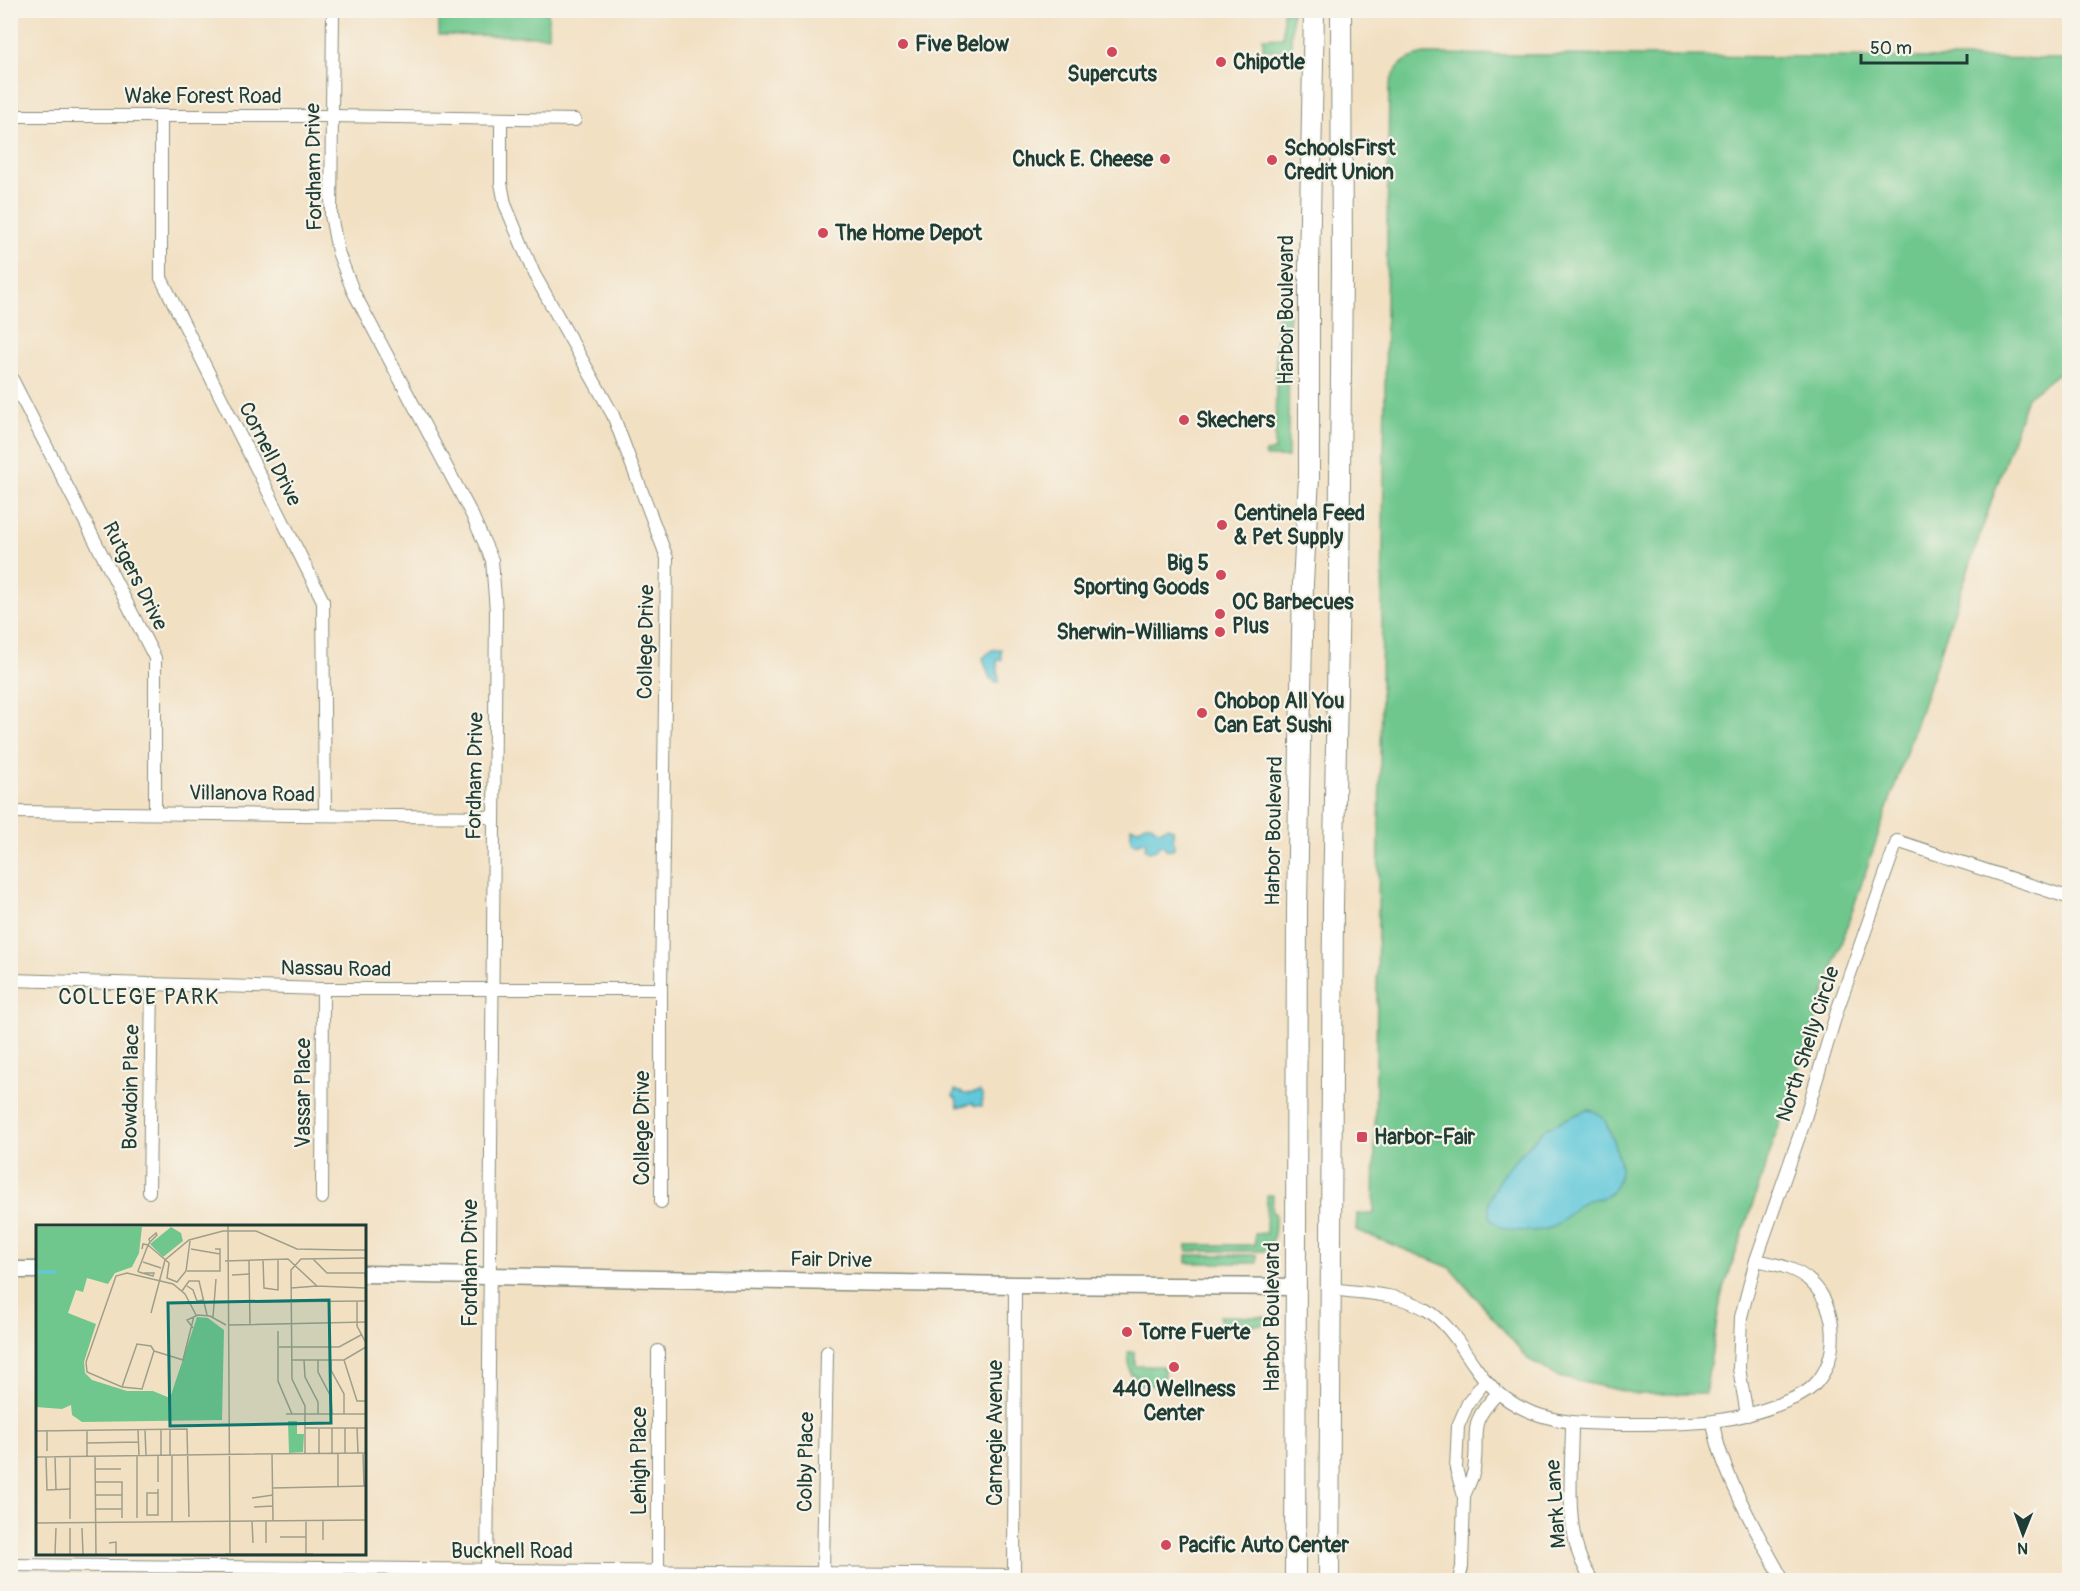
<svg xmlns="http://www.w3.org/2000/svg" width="2080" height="1591" font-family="Pangolin,sans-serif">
  <rect width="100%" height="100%" fill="#f7f3e8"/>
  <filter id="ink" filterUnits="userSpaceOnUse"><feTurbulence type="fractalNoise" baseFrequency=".0167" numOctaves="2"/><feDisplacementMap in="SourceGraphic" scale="12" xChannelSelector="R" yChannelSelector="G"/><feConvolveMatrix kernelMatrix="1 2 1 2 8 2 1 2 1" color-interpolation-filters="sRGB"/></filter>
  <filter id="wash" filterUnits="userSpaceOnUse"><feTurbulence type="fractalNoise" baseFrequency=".008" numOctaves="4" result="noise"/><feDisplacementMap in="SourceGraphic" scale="24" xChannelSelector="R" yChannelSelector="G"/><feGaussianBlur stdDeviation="1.35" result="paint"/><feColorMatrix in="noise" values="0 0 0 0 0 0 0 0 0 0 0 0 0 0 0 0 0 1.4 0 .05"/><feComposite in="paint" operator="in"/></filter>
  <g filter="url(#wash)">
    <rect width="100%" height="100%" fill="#f2e0c3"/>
    <g fill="#6fc78e" stroke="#478261" stroke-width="1.5">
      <polygon points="439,11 548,11 548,36 439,35"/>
      <polygon points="1283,11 1292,11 1291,50 1263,50 1263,38 1283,37"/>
      <path d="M 1424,54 L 2069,59 L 2069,365 L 2027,397 L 1721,1297 L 1705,1394 L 1637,1394 L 1559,1377 L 1528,1359 L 1451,1268 L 1356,1230 L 1357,1214 L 1374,1214 L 1389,87 C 1395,66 1403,59 1424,54 Z"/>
      <polygon points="1286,303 1289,310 1288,457 1266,457 1265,452 1275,451 1277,305"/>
      <path d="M 1267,1195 L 1273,1195 L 1272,1213 L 1275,1213 C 1275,1228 1276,1242 1264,1251 L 1187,1251 L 1187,1245 L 1255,1245 L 1255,1234 L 1266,1233 Z"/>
      <rect x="1187" y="1255" width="70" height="8"/>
      <polygon points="1220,1316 1265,1317 1275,1324 1241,1326 1240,1322 1233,1322 1231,1326 1226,1326 1220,1320"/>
      <polygon points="1128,1352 1135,1352 1135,1366 1162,1366 1162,1368 1164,1368 1164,1385 1132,1385 1132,1381 1136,1380 1135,1375 1130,1374"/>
    </g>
    <g fill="#5fc8da" stroke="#3f8287" stroke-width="1.5">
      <polygon points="1001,649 1001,660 997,660 999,682 994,682 994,679 990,679 983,658 992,650"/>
      <path d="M 1145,824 L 1150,824 L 1159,831 L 1168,827 L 1173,829 L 1174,848 L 1172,850 L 1167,850 L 1163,845 L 1160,845 L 1156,850 L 1149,852 L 1145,848 L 1146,841 C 1140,840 1136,848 1131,841 L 1131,827 L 1139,829 Z"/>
      <polygon points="955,1090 965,1094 980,1092 982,1094 982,1106 975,1106 972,1103 958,1107 956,1098 953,1096"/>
      <path d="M 1587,1110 C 1603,1111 1608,1125 1612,1138 C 1619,1156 1625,1173 1613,1190 C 1605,1202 1592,1196 1581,1203 C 1571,1210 1564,1221 1553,1227 C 1543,1231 1533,1231 1522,1231 C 1495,1230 1481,1219 1493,1191 C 1503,1168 1526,1151 1542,1131 L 1548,1127 Z"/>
    </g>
  </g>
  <g filter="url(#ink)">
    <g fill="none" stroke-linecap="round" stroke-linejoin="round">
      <defs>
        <g id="street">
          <polyline points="333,10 331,215 338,252 353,291 472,515 492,560 496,611 487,1580"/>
          <polyline points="10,116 333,116 575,120"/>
          <polyline points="161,116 161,278 323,601 325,815"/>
          <polyline points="501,119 501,183 505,204 534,274 613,415 667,558 661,989 661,1202"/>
          <polyline points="10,375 155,658 155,812"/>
          <polyline points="10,812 494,817"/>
          <polyline points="10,980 323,989 661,989"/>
          <polyline points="149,1192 152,983"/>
          <polyline points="322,1198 323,989"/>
          <path d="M 1330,1289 C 1361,1293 1400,1293 1427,1310 C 1449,1324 1460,1345 1474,1365 C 1498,1401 1530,1417 1572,1422 C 1593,1424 1615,1424 1636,1424 C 1691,1424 1735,1424 1787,1401 C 1795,1398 1805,1393 1811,1388 C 1841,1362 1839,1308 1811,1282 C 1797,1268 1775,1264 1756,1260"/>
          <polyline points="1747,1415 1739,1368 1741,1317 1756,1260 1802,1128 1838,1008 1897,841 2070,898"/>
          <path d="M 1572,1422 C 1572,1464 1565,1521 1581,1560 C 1584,1567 1588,1574 1592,1580"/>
          <path d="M 1713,1422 C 1720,1471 1759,1536 1783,1580"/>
          <path d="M 1464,1496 C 1467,1488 1472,1479 1474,1470 C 1480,1430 1465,1427 1498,1393"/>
          <polyline points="10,1565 1014,1575"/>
          <polyline points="658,1570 658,1351"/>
          <polyline points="823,1572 827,1352"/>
          <polyline points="1014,1580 1015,1285"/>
          <polyline points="1459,1580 1462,1567 1464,1496 1456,1469 1458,1426 1468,1403 1485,1381"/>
        </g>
        <g id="secondary">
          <polyline points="10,1270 38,1270"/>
          <polyline points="364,1274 1015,1285 1297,1287"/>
        </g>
        <g id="primary">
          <polyline points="1295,1580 1297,905 1303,583 1309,478 1309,268 1314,10"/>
          <polyline points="1329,1580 1333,905 1339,584 1342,268 1341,10"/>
        </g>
      </defs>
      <use href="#street" stroke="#888e7c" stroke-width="14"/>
      <use href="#secondary" stroke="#888e7c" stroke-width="19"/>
      <use href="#primary" stroke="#888e7c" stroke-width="22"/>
      <use href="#street" stroke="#fff" stroke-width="12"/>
      <use href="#secondary" stroke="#fff" stroke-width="16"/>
      <use href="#primary" stroke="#fff" stroke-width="20"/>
    </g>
  </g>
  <g fill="#d1495b" stroke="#f7f3e8" stroke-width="2">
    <circle cx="903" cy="44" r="6"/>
    <circle cx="1112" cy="52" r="6"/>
    <circle cx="1221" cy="62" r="6"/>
    <circle cx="1165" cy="159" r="6"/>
    <circle cx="1272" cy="160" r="6"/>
    <circle cx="823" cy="233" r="6"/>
    <circle cx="1184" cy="420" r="6"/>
    <circle cx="1222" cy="525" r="6"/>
    <circle cx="1221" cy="575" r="6"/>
    <circle cx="1220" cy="614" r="6"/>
    <circle cx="1220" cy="632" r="6"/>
    <circle cx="1202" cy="713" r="6"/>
    <rect x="1356" y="1131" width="12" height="12" rx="3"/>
    <circle cx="1127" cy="1332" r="6"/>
    <circle cx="1174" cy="1367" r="6"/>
    <circle cx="1166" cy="1545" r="6"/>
  </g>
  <g text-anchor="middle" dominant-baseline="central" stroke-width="4.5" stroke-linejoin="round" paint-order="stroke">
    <g font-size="21" font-weight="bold" fill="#1f3d34" stroke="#f7f3e8" text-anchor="start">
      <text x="915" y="44">Five Below</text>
      <text x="1233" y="62">Chipotle</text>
      <text x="1112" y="74" text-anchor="middle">Supercuts</text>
      <text x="1284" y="148">SchoolsFirst<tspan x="1284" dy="24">Credit Union</tspan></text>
      <text x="1153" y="159" text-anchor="end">Chuck E. Cheese</text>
      <text x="835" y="233">The Home Depot</text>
      <text x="1196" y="420">Skechers</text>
      <text x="1234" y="513">Centinela Feed<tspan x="1234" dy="24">&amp; Pet Supply</tspan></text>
      <text x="1209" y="563" text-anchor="end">Big 5<tspan x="1209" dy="24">Sporting Goods</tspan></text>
      <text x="1232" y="602">OC Barbecues<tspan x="1232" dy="24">Plus</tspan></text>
      <text x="1208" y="632" text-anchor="end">Sherwin-Williams</text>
      <text x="1214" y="701">Chobop All You<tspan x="1214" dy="24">Can Eat Sushi</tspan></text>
      <text x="1374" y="1137">Harbor-Fair</text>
      <text x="1139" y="1332">Torre Fuerte</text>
      <text x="1174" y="1389" text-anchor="middle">440 Wellness<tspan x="1174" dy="24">Center</tspan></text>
      <text x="1178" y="1545">Pacific Auto Center</text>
    </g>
    <g font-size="21" fill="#1f3d34" stroke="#f7f3e8">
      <text x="203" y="96">Wake Forest Road</text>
      <text transform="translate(314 167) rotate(-91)">Fordham Drive</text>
      <text transform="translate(1286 310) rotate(-90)">Harbor Boulevard</text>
      <text transform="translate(270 454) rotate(63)">Cornell Drive</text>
      <text transform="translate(135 576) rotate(63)">Rutgers Drive</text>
      <text transform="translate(646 642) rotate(-89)">College Drive</text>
      <text transform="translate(475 776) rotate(-89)">Fordham Drive</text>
      <text transform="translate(252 794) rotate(1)">Villanova Road</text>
      <text transform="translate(1274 831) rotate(-89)">Harbor Boulevard</text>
      <text transform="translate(336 969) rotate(1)">Nassau Road</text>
      <text transform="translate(1808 1044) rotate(-72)">North Shelly Circle</text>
      <text transform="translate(131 1087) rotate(-89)">Bowdoin Place</text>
      <text transform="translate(303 1093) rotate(-90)">Vassar Place</text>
      <text transform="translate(642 1128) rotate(-90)">College Drive</text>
      <text transform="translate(831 1260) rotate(1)">Fair Drive</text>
      <text transform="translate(470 1263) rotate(-90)">Fordham Drive</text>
      <text transform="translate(1272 1317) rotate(-90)">Harbor Boulevard</text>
      <text transform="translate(995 1433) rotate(-90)">Carnegie Avenue</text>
      <text transform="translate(639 1461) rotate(-90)">Lehigh Place</text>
      <text transform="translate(806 1462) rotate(-89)">Colby Place</text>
      <text transform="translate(1556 1504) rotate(-94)">Mark Lane</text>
      <text x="512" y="1551">Bucknell Road</text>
    </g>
    <g font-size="22" letter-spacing="1.5" fill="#1f3d34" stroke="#f7f3e8">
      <text x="139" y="997">COLLEGE PARK</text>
    </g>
  </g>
  <g transform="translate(36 1225)">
    <rect width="330" height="330" fill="#f2e0c3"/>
    <path d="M 0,2 L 106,2 L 103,28 L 96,42 L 79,48 L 72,59 L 51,53 L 47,67 L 40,65 L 32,88 L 60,99 L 48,137 L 49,148 L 56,155 L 91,166 L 117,166 L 134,173 L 161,92 L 172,93 L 188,105 L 186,195 L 46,197 L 36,190 L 35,180 L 26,184 L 0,182 ZM 135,2 L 145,8 L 147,16 L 127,32 L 114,19 ZM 252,196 L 261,196 L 261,209 L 268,209 L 267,227 L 253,228 Z" fill="#6fc78e"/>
    <path fill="none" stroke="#5fc8da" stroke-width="3" d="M 0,47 L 21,47"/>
    <path fill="none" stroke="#9e9f8a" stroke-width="1.5" d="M 192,1 L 194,329M 112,20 L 133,38 L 131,53 L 141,57 L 150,46 L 154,16M 106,24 L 107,19 L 112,20 L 114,17 L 121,10 L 120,8 L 113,14 L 114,17M 155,24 L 184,29M 308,25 L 330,25M 277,34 L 291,48 L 329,48 L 330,59M 227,35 L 228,63 L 242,65 L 242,34M 189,36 L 252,34 L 281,61 L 330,63M 213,36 L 214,100M 107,37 L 125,43M 151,46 L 184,46 L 184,24 L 179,24M 108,48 L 118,48 L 117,51 L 103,47 L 102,46 L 112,20M 196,50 L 214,49M 151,61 L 157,65 L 161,76 L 168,75M 255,63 L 281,61M 146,66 L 153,56 L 163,56 L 171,90M 214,77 L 330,76M 321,77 L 321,101 L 330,118M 115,88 L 129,35 L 153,15 L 187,6 L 220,6 L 261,24 L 310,25M 177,92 L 180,54M 192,100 L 330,97M 157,103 L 151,95 L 162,90 L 174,91 L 190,100M 242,106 L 242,156 L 256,189M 243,122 L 303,122 L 325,110M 118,126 L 106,164 L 86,162 L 51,147 L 50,137 L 80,51 L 91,48 L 137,59 L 149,69 L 160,90M 118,126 L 147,135 L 158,91M 255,135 L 308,135 L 330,122M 268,135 L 269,152 L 282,177 L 282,189M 282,135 L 282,147 L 295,172 L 296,189M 295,135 L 295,145 L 308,169 L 308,189M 308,135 L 321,176 L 330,176M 86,162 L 101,119 L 115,121 L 118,126M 250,189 L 330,189M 269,203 L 330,203M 296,203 L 296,229M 309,203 L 309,228M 321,203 L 322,228M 134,204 L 134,230M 283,204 L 283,229M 11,205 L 11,226M 102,205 L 103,231M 109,205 L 110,231M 125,205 L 125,230M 0,206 L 151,204 L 153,292M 51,206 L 51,231M 51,218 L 102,217M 327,228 L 328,261M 218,229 L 330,228M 236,229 L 237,296M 269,229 L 269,181 L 256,154 L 255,45 L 265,34 L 330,33M 302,229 L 302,262M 122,230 L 122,257M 19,231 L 20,265M 59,231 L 60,329M 101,231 L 101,293M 0,232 L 220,229M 10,232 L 11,265 L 35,264M 59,244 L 85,244M 60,257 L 86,257 L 86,293M 236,263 L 330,261M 122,268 L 111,268 L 111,290 L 122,290 L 122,264M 60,270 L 86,270M 216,273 L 237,270M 218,282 L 237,281M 60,284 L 86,284M 34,294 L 34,231M 270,295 L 270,329M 216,296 L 217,318M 230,296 L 230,318M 136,297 L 136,230M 0,298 L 330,295M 46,303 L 47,329M 244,312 L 270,312M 287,315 L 287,296M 73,318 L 80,317 L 80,329M 19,329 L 20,303M 34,329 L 34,303M 189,329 L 277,329"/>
    <path fill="#0f766e" fill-opacity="0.15" stroke="#0f766e" stroke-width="3" d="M 293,75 L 295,198 L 134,201 L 132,78 Z"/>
    <rect width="330" height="330" fill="none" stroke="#1f3d34" stroke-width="3"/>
  </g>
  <rect width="2080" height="1591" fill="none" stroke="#f7f3e8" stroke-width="36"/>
  <g transform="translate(2023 1534) rotate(181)" stroke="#f7f3e8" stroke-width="4.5" paint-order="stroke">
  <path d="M0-4.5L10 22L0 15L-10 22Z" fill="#1f3d34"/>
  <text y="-9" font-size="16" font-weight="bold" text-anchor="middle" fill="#1f3d34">N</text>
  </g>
  <path d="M1861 54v9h106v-9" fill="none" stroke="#1f3d34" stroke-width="3"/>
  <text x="1870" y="54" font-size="18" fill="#1f3d34" stroke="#f7f3e8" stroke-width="4.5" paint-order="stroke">50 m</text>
</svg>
